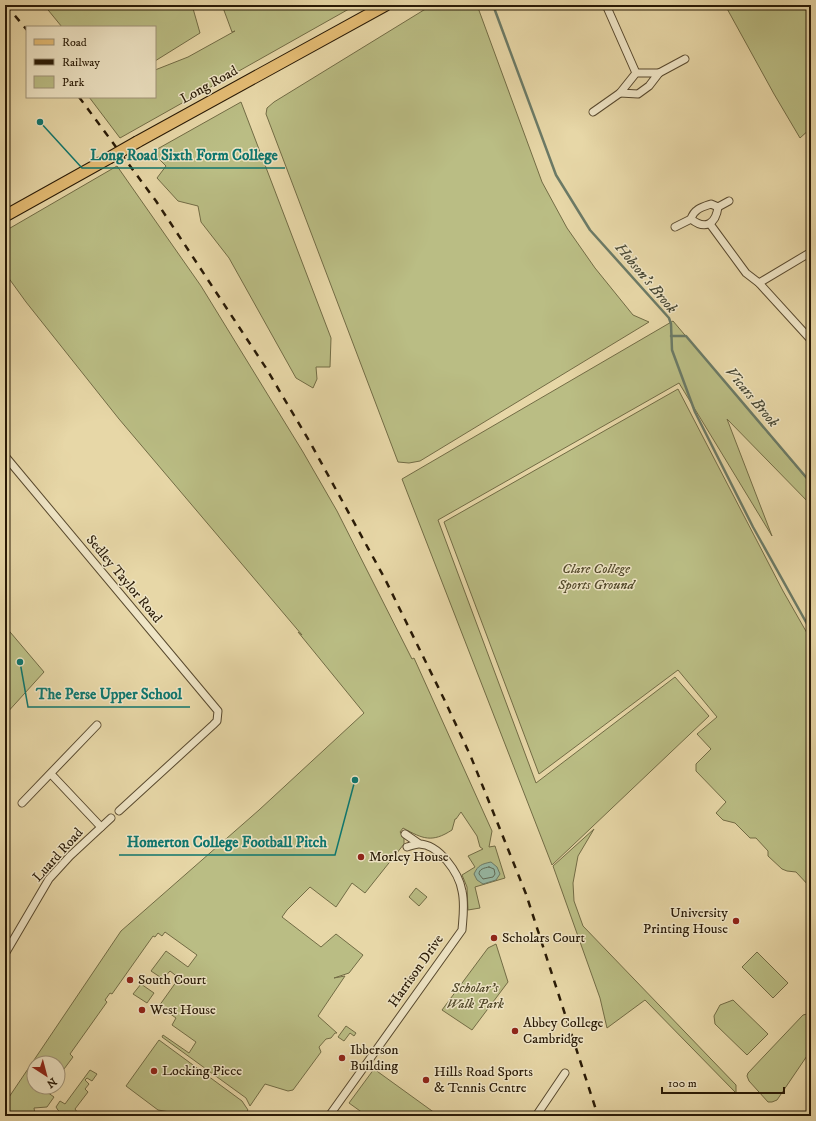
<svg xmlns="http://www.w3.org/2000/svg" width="816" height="1121" font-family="'IM FELL DW Pica',serif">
  <rect width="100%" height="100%" fill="#e7d7a7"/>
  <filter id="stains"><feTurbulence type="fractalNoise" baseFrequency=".005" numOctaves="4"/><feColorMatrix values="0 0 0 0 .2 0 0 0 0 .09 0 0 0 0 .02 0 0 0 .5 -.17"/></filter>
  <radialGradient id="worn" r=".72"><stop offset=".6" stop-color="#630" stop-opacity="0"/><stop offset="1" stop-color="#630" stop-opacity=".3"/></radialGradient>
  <g fill="#babd84" stroke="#726c45">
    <polygon points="44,5 192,5 200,33 155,61 155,27 62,27"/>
    <polygon points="222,5 356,5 120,138 89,97 155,97 155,70 188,57 235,31 232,32"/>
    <polygon points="432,5 477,5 542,182 567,228 595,268 633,315 649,322 420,461 409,463 398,462 266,114 267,108 274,102"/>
    <polygon points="725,5 811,5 811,128 800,138 774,94"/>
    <polygon points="241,102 331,338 330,367 316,367 317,379 313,388 296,378 229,258 201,222 198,206 178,201 157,178 166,166 152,152"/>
    <path d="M 117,166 L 201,286 L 303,452 L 337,511 L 412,659 L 414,658 L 492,831 L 489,847 L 495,846 L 505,878 L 475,887 L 480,908 L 468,910 L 467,887 L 462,875 L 475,867 L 468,856 L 483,849 L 480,847 L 477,836 L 461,812 L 456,819 L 455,819 L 452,830 C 432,843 423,839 403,828 L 400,832 L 404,837 L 404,844 L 365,893 L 352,883 L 336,907 L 310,887 L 287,910 L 282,917 L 321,947 L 336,934 L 363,955 L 349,973 L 334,978 L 345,976 L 318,1016 L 337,1033 L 335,1033 L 331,1038 L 326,1039 L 319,1047 L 321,1052 L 293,1090 L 288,1091 L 265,1084 L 250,1106 L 246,1098 L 162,1037 L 163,1035 L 189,1053 L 196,1042 L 172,1025 L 176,1018 L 159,1006 L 179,978 L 170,971 L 163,979 L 151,971 L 166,951 L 188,967 L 197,955 L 165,932 L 162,936 L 158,933 L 155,937 L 153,936 L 112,994 L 110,993 L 105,1000 L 107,1002 L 70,1054 L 73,1057 L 58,1077 L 58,1063 L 34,1063 L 34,1087 L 51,1087 L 47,1092 L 54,1097 L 47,1107 L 34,1108 L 35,1114 L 48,1112 L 53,1116 L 17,1116 L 5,1108 L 5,1103 L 121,931 L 259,810 L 364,713 L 298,632 L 302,635 L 119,419 L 26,302 L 5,273 L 5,231 Z"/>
    <polygon points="673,321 811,484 811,505 727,419 772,536 679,383 438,520 536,783 675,677 709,716 552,865 402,479"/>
    <polygon points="678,389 783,591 811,640 811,888 796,872 787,871 782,869 768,856 768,851 756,838 750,838 735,823 723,820 716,813 726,802 696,771 696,764 711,749 697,734 717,717 678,670 539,774 444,522"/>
    <polygon points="5,626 44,672 5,715"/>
    <polygon points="594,829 578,856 573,883 574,901 583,926 736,1085 736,1093 645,1000 607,1028 600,998 553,866"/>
    <polygon points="416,888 427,897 419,906 409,897"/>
    <polygon points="496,944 508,982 472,1030 442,1010 488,948"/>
    <polygon points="757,952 788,983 773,998 742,967"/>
    <polygon points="141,984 154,993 147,1003 133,994"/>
    <polygon points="733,1000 768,1034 747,1055 715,1024 714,1016 720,1005"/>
    <polygon points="807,1014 811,1015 811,1050 777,1100 772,1102 768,1102 749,1081 747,1076 748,1073 803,1015"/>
    <polygon points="346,1026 356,1033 354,1036 350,1033 344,1041 338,1037"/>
    <polygon points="159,1040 242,1101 248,1110 243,1116 176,1116 170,1112 158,1110 126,1086"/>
    <polygon points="374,1069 439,1116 367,1116 349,1103"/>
    <path d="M 90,1070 L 97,1074 L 92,1081 L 87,1078 L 85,1080 L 89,1084 L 85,1089 L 88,1092 L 75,1109 L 80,1116 C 70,1116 61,1117 56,1107 L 60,1101 L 65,1104 Z"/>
  </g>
  <path fill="#97baa6" stroke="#6b7a66" d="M 491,862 L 497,867 L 500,874 L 496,880 L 483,884 L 477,880 L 474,874 C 478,865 482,864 491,862 Z"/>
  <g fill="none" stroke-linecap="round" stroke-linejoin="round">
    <path stroke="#606a56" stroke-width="1" d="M 489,867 L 494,869 L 495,874 L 493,877 L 483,879 L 479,874 C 479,869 484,868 489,867 Z"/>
    <g stroke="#6b7a66" stroke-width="2.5">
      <polyline points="493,5 556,175 590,230 669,318 671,324 672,350 695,412 753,527 811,631"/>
      <polyline points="671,336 686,336 811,483"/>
    </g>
    <defs>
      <g id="street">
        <polyline points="606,5 636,73"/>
        <polygon points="636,73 659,73 649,86 638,94 620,93"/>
        <polyline points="659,73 685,59"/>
        <polyline points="593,112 620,93"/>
        <path d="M 711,204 L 718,207 C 716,223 706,231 691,219 C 694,209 702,207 711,204 Z"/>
        <polyline points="718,207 729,201"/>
        <polyline points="710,224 746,273 759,283 811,340"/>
        <polyline points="675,227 691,219"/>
        <polyline points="759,283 811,252"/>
        <polyline points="5,456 218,711 217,721 213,725 119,811"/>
        <polyline points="51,774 101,827"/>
        <polyline points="22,803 97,725"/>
        <polyline points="405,834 418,843"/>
        <polyline points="5,954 49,879 70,856 111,818"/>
        <path d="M 329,1116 L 462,930 C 463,917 465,904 462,891 C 459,873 439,844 419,844 C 415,844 411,846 407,847"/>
        <polyline points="536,1116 565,1073"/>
      </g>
      <g id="primary">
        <polyline points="137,142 386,5"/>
        <polyline points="5,216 109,158"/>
      </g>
    </defs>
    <use href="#street" stroke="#58492e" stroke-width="9"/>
    <use href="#primary" stroke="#291a06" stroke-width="13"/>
    <use href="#street" stroke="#efe5c6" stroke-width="7"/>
    <use href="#primary" stroke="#e4bc74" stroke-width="11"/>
    <g stroke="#291a06" stroke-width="2.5" stroke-dasharray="7 7" stroke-linecap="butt">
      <polyline points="6,5 27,30"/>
      <polyline points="79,97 156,201 266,368 311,444 385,579 444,699 471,757 526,894 598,1116"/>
    </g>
    <defs>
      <polyline id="primary-bridge" points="109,158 137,142"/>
    </defs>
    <use href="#primary-bridge" stroke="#291a06" stroke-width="13" stroke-linecap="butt"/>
    <use href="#primary-bridge" stroke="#e4bc74" stroke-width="11"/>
  </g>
  <g fill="#8f2418" stroke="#efe5c6" stroke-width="1.5">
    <circle cx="361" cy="857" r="4"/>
    <circle cx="736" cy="921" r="4"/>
    <circle cx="494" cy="938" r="4"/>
    <circle cx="130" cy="980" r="4"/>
    <circle cx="142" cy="1010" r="4"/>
    <circle cx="515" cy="1031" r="4"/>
    <circle cx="342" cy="1058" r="4"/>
    <circle cx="154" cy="1071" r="4"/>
    <circle cx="426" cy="1080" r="4"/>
  </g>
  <g text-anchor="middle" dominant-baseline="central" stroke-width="3" stroke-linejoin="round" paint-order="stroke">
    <g font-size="14" fill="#291a06" stroke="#efe5c6">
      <text transform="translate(209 85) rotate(-29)">Long Road</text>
      <text transform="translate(124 579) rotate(50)">Sedley Taylor Road</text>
      <text transform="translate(58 855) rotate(-48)">Luard Road</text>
      <text transform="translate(416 971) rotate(-55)">Harrison Drive</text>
    </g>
    <g font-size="14" font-style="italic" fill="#544b2c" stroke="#efe5c6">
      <text x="596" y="569">Clare College<tspan x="596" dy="16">Sports Ground</tspan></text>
      <text x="475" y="988">Scholar's<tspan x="475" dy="16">Walk Park</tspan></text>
    </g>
    <g font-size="14" fill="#291a06" stroke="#efe5c6" text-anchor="start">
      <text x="369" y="857">Morley House</text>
      <text x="728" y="913" text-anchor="end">University<tspan x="728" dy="16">Printing House</tspan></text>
      <text x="502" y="938">Scholars Court</text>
      <text x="138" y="980">South Court</text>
      <text x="150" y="1010">West House</text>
      <text x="523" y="1023">Abbey College<tspan x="523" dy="16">Cambridge</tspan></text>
      <text x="350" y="1050">Ibberson<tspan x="350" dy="16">Building</tspan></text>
      <text x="162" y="1071">Locking Piece</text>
      <text x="434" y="1072">Hills Road Sports<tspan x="434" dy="16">&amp; Tennis Centre</tspan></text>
    </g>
    <g font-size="15" font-style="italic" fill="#4a4a36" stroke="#efe5c6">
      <text transform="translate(646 278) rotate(50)">Hobson's Brook</text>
      <text transform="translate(752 397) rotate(50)">Vicars Brook</text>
    </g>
  </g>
  <path fill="none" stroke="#0f766e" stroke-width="1.5" d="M40 122L82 168H285M20 662L28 707H190M355 780L335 855H119"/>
  <g fill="#0f766e" stroke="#efe5c6" stroke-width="1.5">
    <circle cx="40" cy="122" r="4"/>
    <circle cx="20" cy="662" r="4"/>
    <circle cx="355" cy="780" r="4"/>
  </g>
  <g font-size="15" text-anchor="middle" font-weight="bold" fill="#0f766e" stroke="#efe5c6" stroke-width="3" stroke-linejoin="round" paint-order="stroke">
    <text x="184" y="160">Long Road Sixth Form College</text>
    <text x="109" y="699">The Perse Upper School</text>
    <text x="227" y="847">Homerton College Football Pitch</text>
  </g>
  <rect width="816" height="1121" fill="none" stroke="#e7d7a7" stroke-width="20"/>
  <rect x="6" y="6" width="804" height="1109" fill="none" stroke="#291a06" stroke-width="2"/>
  <rect x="10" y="10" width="796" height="1101" fill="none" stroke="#291a06"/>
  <rect x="26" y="26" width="130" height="72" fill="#efe5c6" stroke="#a09479"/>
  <rect x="34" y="39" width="20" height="6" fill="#e4bc74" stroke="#a09479"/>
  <text x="62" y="46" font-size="12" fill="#291a06">Road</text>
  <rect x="34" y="59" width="20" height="6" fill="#291a06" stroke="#a09479"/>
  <text x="62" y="66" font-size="12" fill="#291a06">Railway</text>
  <rect x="34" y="76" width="20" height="12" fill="#babd84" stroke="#a09479"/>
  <text x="62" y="86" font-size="12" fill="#291a06">Park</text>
  <g transform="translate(46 1075) rotate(144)"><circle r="19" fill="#efe5c6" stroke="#a09479"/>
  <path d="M0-3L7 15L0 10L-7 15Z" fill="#8f2418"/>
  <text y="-6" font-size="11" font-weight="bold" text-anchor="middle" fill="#291a06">N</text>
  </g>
  <path d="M662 1087v6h122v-6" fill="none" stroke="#291a06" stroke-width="2"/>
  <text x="668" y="1087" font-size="12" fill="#291a06" stroke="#efe5c6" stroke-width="3" paint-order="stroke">100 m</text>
  <rect width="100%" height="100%" filter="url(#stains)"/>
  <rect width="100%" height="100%" fill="url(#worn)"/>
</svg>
